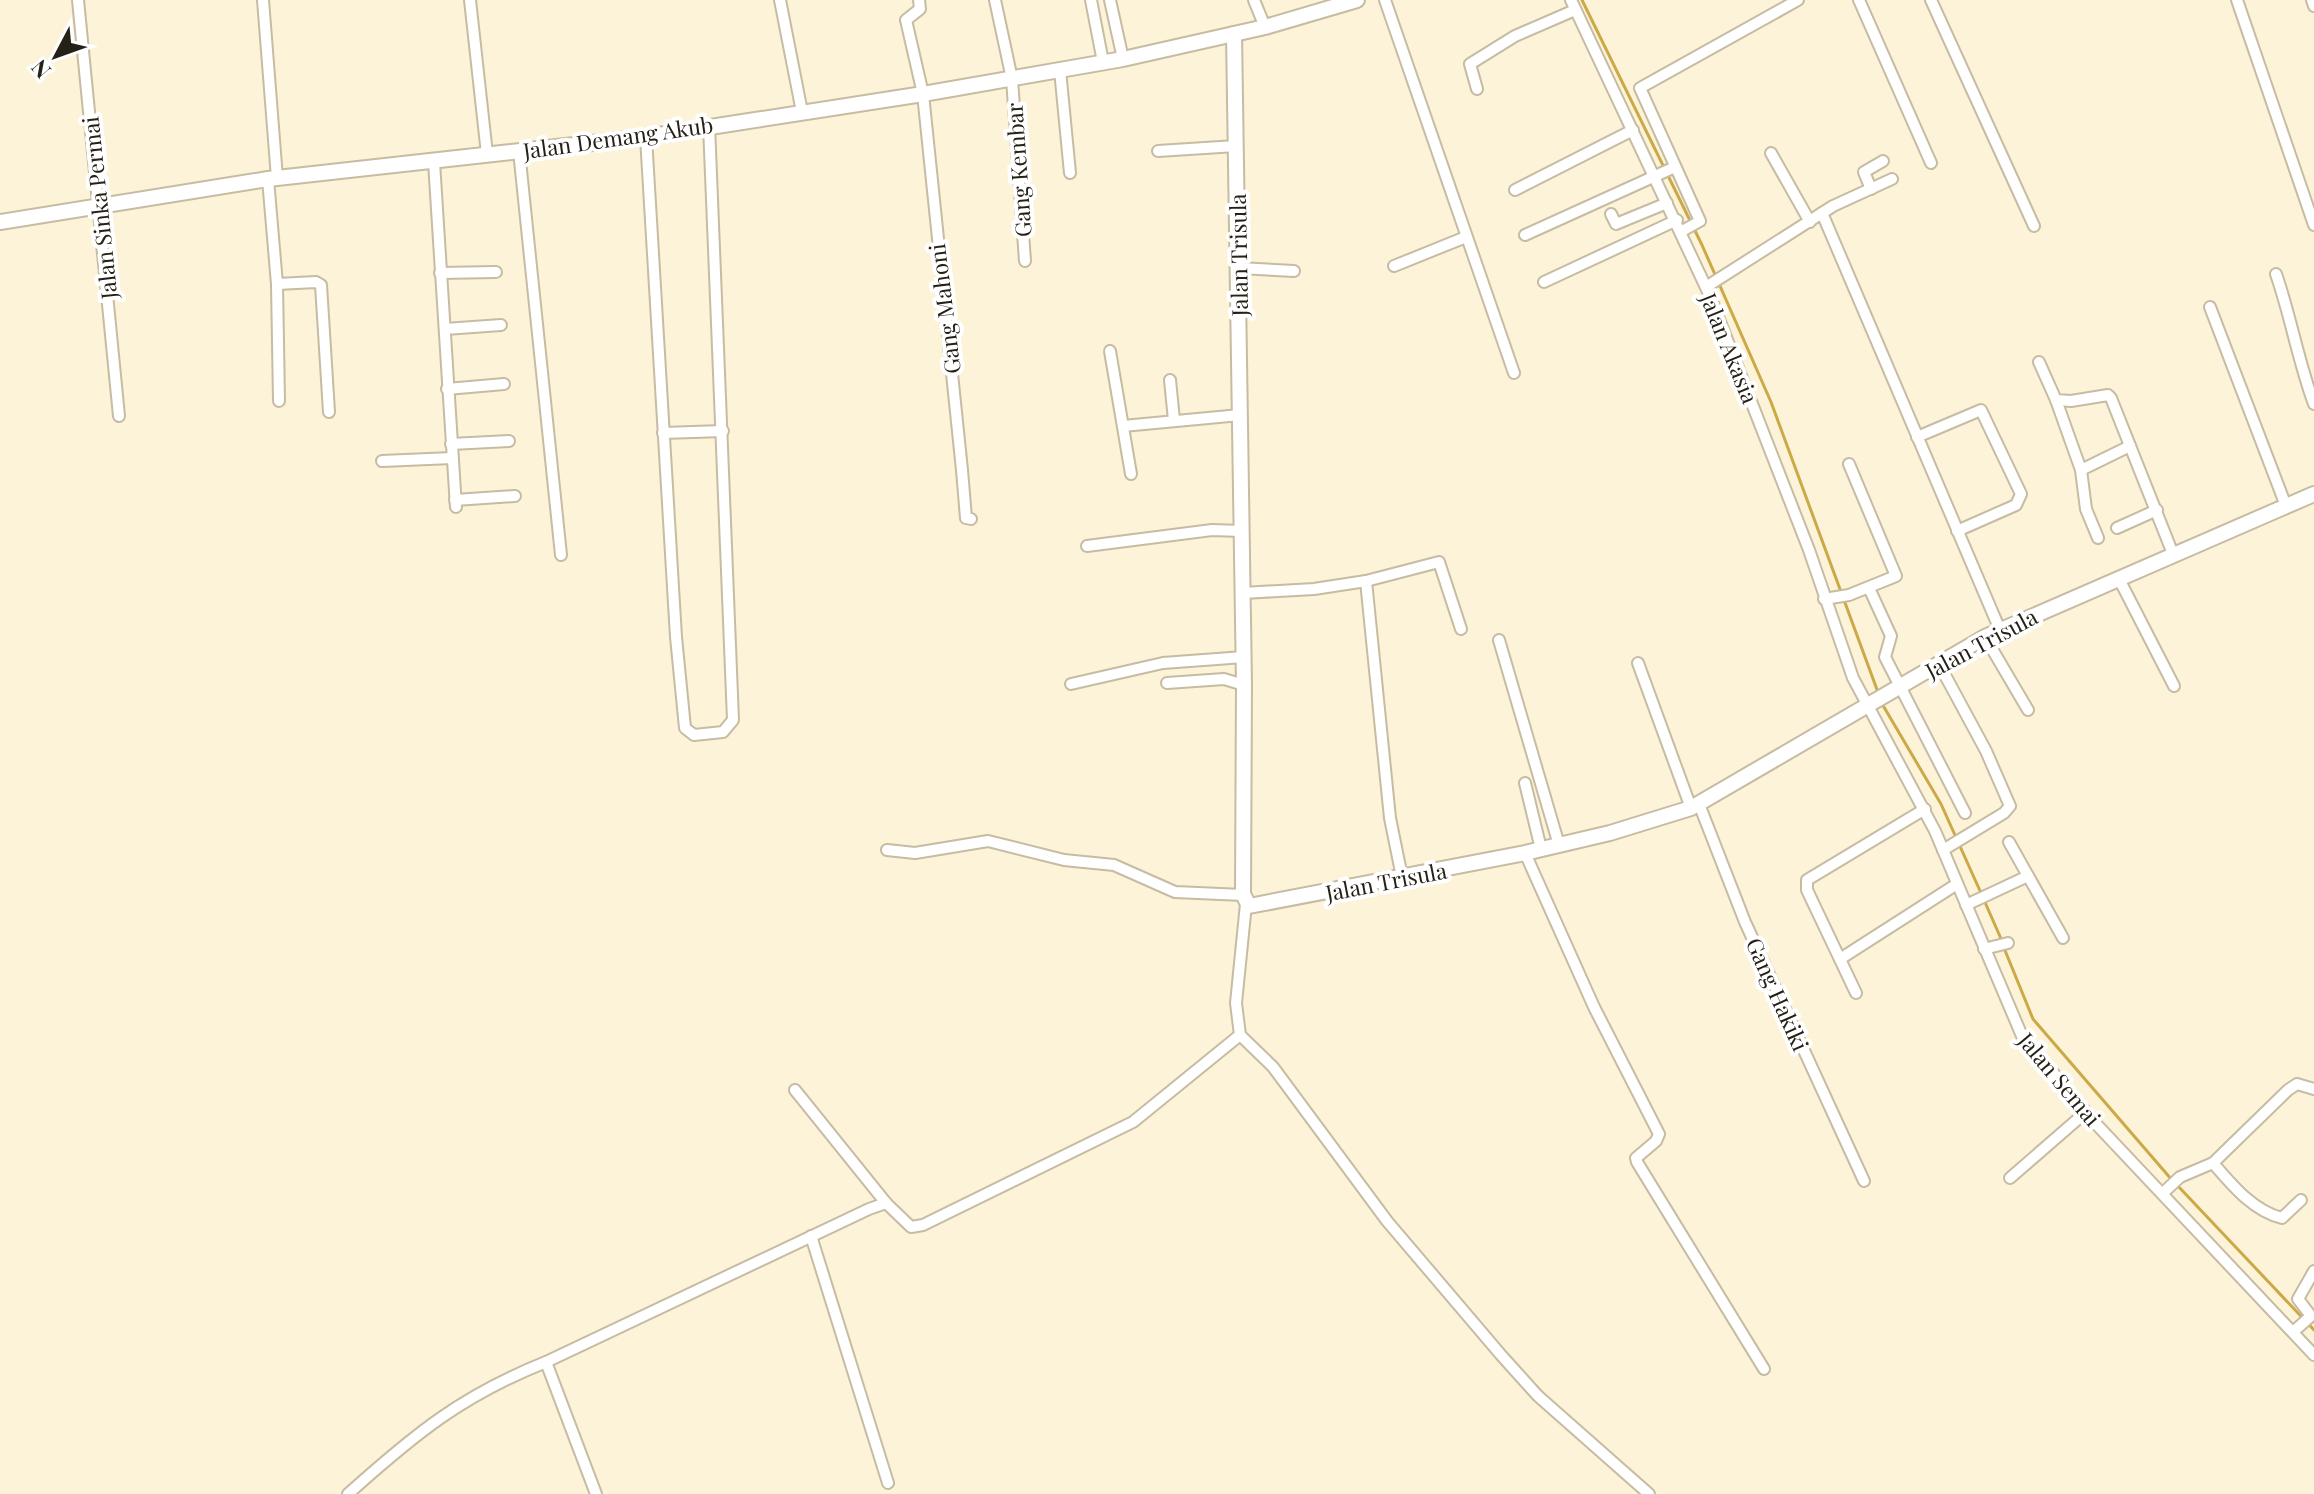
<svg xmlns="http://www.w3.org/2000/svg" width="2314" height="1494" font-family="'Playfair Display',serif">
  <rect width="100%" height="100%" fill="#fdf3d8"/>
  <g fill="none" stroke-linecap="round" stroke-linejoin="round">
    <g stroke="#cca947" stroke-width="3">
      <polyline points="1582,0 1702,245 1771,402 1879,695"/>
      <polyline points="1881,702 1941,804 1981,893"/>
      <polyline points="1984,900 2002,941"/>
      <polyline points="2004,948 2033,1019 2172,1180"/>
      <polyline points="2177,1185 2314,1330"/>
    </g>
    <defs>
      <g id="street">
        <polyline points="78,0 119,416"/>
        <polyline points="263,0 277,178"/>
        <polyline points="470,0 487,154"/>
        <polyline points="780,0 802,112"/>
        <polyline points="919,0 920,9 906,20 923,94 962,470 966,518 971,519"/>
        <polyline points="995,0 1012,79 1025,261"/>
        <polyline points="1091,0 1103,62"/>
        <polyline points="1110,0 1123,59"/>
        <polyline points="1254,0 1265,27"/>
        <polyline points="1385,0 1514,373"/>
        <polyline points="1571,0 1710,296 1809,550 1853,678 1935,831 2022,1036 2098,1126 2314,1355"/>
        <polyline points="1859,0 1931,163"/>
        <polyline points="1931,0 2034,226"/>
        <polyline points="2237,0 2314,225"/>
        <polyline points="2312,0 2314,6"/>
        <polyline points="1060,70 1070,173"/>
        <polyline points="1477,89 1470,64 1515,36 1575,10"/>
        <polyline points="646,137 676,637 685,728 694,735 723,732 733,720 709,125"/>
        <polyline points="519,151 561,555"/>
        <polyline points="1158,151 1236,146"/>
        <polyline points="1771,153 1810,222"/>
        <polyline points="434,162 456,507"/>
        <polyline points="268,179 277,284 279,401"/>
        <polyline points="1871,189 1864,172 1883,161"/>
        <polyline points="1515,190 1633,130"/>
        <polyline points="1822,213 2000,630"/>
        <polyline points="1611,214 1616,224 1667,203"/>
        <polyline points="1682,231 1700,221 1640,88 1798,0"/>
        <polyline points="1525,235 1675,167"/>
        <polyline points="1394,266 1466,237"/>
        <polyline points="1239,268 1294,271"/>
        <polyline points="440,273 496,272"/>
        <path d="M 2276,274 C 2291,317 2298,361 2314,404"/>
        <polyline points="1544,282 1677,220"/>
        <polyline points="277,284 316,282 321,285 329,412"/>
        <polyline points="1706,287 1833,206 1892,179"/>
        <polyline points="2210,307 2286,506"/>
        <polyline points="445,329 501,325"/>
        <polyline points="1110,351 1131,474"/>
        <polyline points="2039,362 2056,400 2071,401 2108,395 2111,398 2173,554"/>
        <polyline points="1170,380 1174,420"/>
        <polyline points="447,389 504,384"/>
        <polyline points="2056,400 2081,470"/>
        <polyline points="1123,426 1240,415"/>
        <polyline points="663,433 723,431"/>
        <polyline points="1917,437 1981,410 2021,494 2016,505 1957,531"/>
        <polyline points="451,444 509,441"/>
        <polyline points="382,461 452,458"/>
        <polyline points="455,500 515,496"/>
        <polyline points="2117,528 2157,510"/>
        <polyline points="2098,538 2086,509 2081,470 2130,446"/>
        <polyline points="1087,546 1212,530 1242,531"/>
        <polyline points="2119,579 2174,686"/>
        <polyline points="1366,581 1390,818 1402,877"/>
        <polyline points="1869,588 1891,636 1885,657 1965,813"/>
        <polyline points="1243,593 1314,589 1366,581 1439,562 1461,629"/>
        <polyline points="1824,599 1849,595 1896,576 1849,464"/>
        <polyline points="1985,637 2028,710"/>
        <polyline points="1499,640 1559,845"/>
        <polyline points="1638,663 1691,808"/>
        <polyline points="1939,664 1986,751 2010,806 2004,813 1943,850"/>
        <polyline points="1167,683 1224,679 1244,685"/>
        <polyline points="1071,684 1163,663 1244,657"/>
        <polyline points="1525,783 1541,849"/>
        <polyline points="1699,804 1745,922 1864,1181"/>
        <polyline points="2009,842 2063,938"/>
        <polyline points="887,850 915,853 988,841 1064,860 1114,865 1175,892 1243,895"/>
        <polyline points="1525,853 1594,1007 1659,1134 1656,1141 1636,1158 1637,1162 1764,1369"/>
        <polyline points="1246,904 1236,1003 1240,1035 1273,1067 1387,1221 1501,1355 1538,1396 1649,1494"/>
        <polyline points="1966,905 2028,876"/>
        <polyline points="1984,949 2008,943"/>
        <polyline points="1840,959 1957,884"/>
        <polyline points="1856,993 1807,890 1807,880 1925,809"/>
        <polyline points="795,1090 886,1203"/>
        <path d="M 2213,1163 C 2232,1185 2253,1211 2282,1218 L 2301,1200"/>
        <polyline points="2010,1178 2086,1112"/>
        <polyline points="2163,1193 2180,1177 2213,1163 2288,1090 2297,1084 2314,1089"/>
        <polyline points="811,1236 888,1483"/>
        <polyline points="2293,1332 2311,1316 2298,1299 2314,1271"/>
        <polyline points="546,1362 596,1494"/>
        <path d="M 348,1494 C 415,1434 461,1396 546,1362 L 869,1209 L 886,1203 L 911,1227 L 923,1225 L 1133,1122 L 1240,1035"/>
      </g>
      <g id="secondary">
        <polyline points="1234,34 1244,685 1243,894 1249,906 1525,853 1610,833 1691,808 1985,637 2314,494"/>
        <polyline points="0,222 268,179 646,137 923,94 1123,59 1265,27 1357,0"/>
      </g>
    </defs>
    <use href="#street" stroke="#c6bca3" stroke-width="14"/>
    <use href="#secondary" stroke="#c6bca3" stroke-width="18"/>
    <use href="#street" stroke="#fff" stroke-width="10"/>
    <use href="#secondary" stroke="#fff" stroke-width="14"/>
  </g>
  <g text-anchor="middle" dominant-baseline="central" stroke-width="8" stroke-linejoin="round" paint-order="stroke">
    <g font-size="22" fill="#252117" stroke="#fff">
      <text transform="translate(618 137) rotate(-8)">Jalan Demang Akub</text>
      <text transform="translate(1018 170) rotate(-94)">Gang Kembar</text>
      <text transform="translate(99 208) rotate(-96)">Jalan Sinka Permai</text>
      <text transform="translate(1238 255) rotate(-91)">Jalan Trisula</text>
      <text transform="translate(944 309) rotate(-97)">Gang Mahoni</text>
      <text transform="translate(1730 348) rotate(68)">Jalan Akasia</text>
      <text transform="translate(1981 643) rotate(-28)">Jalan Trisula</text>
      <text transform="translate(1386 881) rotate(-11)">Jalan Trisula</text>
      <text transform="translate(1778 994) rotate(66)">Gang Hakiki</text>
      <text transform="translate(2060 1079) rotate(50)">Jalan Semai</text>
    </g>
  </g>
  <g transform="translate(56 56) rotate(229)" stroke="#ffffff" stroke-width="6" paint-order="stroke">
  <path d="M0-6L14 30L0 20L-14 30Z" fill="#252117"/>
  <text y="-12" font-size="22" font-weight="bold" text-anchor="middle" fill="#252117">N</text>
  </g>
</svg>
